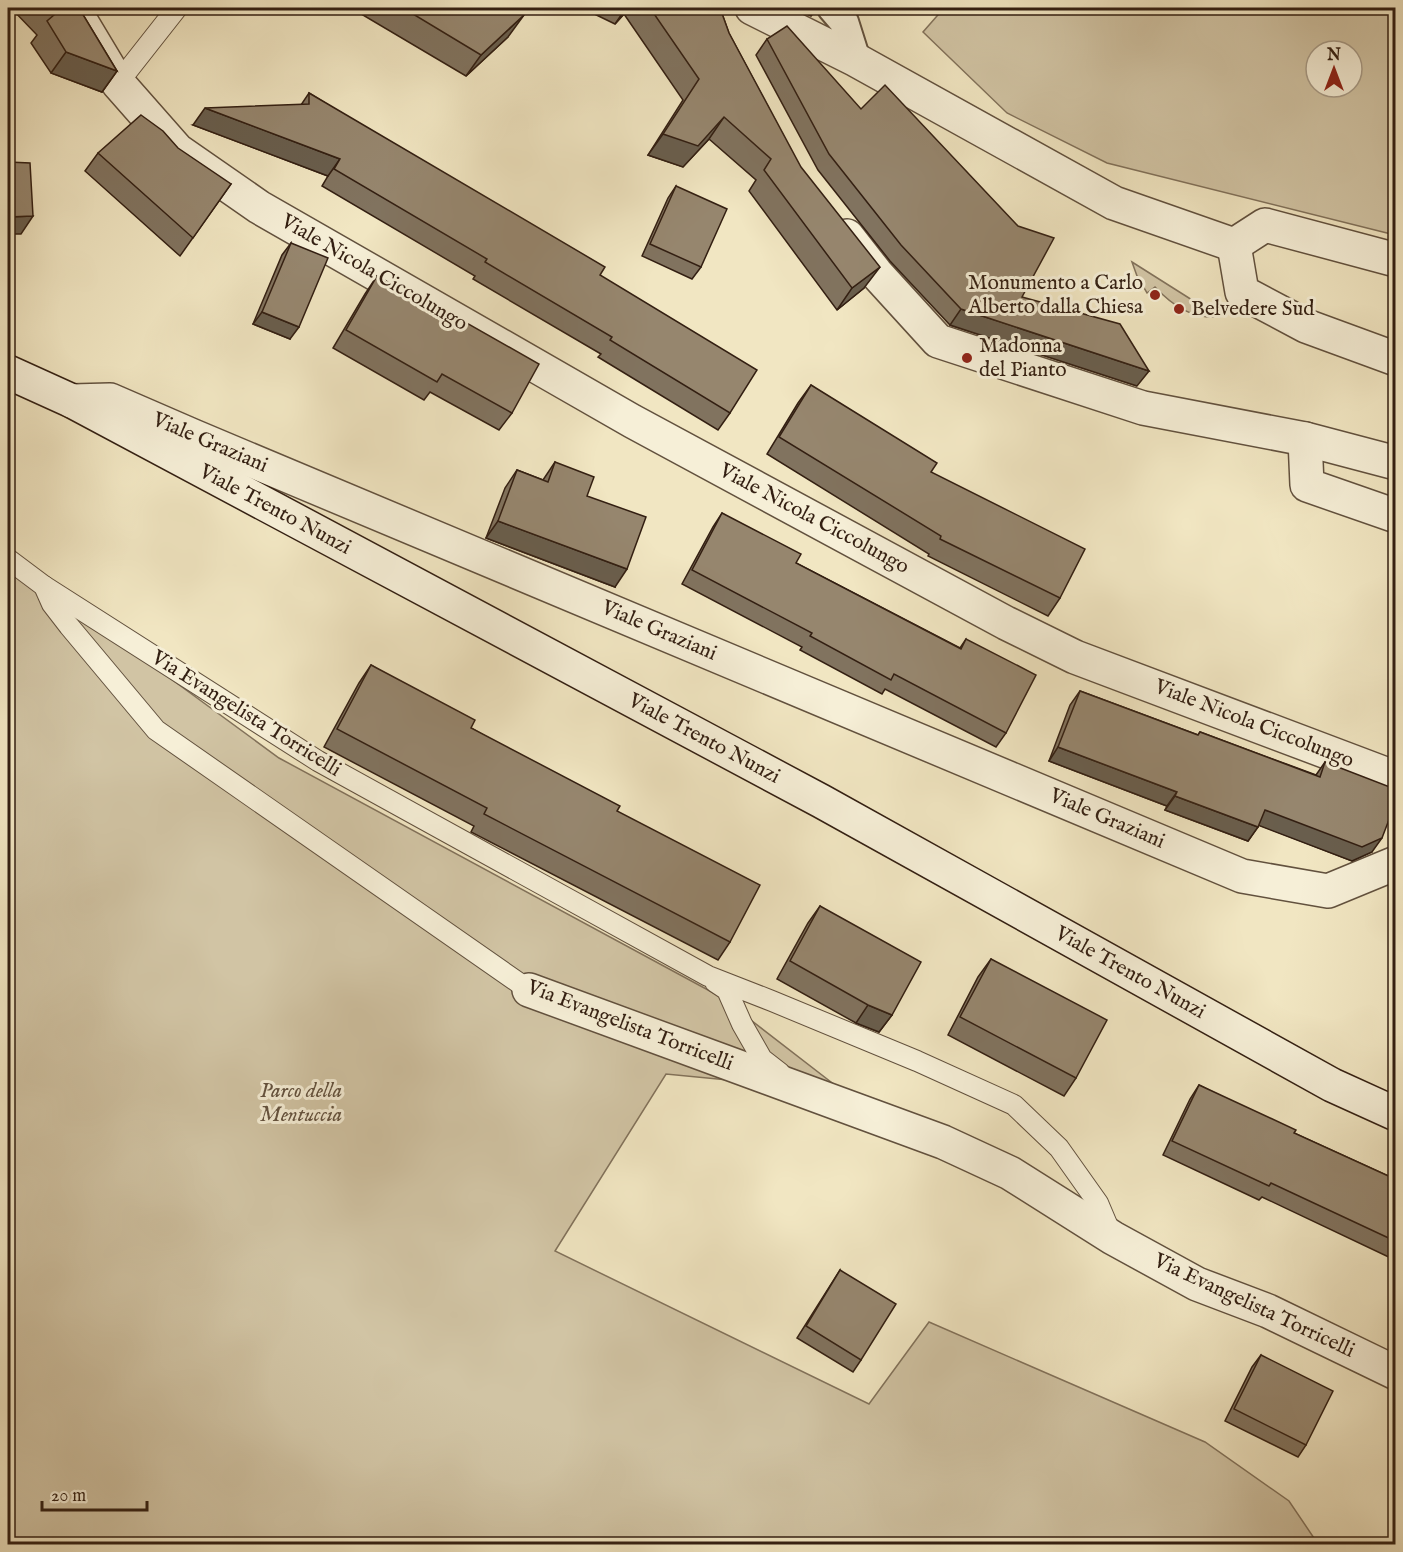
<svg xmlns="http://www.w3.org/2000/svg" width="1403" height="1552" font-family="'IM FELL English',serif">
  <rect width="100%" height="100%" fill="#f1e6c2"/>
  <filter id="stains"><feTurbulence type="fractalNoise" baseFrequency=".00333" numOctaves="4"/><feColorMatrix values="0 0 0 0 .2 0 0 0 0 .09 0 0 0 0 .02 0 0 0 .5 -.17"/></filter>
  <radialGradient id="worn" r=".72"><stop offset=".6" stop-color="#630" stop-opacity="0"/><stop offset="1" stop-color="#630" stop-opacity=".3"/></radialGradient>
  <g fill="#d1c4a4" stroke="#82725b" stroke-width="1.5" fill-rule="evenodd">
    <path d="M 944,8 L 1395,8 L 1395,235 L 1107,163 L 1007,113 L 923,32 ZM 1316,51 L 1352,51 L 1352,87 L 1316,87 Z"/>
    <path d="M 1132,262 L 1219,317 C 1192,319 1173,306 1155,287 L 1147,293 L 1137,276 Z"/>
    <polygon points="8,567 44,586 279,758 721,997 840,1089 728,1080 666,1074 555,1251 869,1404 929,1322 1205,1442 1289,1501 1318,1544 8,1544"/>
  </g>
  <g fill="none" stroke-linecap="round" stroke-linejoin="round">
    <defs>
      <g id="service">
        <polyline points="118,83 177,8"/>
        <polyline points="8,559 44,586 52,604 69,626 156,730 529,990"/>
        <polyline points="44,586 318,761 708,976 772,1001 917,1061 1014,1105 1059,1148 1098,1203 1112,1236"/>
        <polyline points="715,982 727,990 742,1024 762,1059 780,1073"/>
      </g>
      <polyline id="pedestrian" points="832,8 844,22 856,60"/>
      <g id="minor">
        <polyline points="73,8 118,83 177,150 259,207 632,421 1006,623 1075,657 1396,778"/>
        <polyline points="752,8 856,60 1114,203 1234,245"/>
        <polyline points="847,236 876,273 938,341 1143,408 1305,439 1396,463"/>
        <polyline points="1234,245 1242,292 1306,326 1396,359"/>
        <polyline points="1234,245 1265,225 1396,260"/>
        <polyline points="72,401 110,400 193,436 1242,876 1328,891 1396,863"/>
        <polyline points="1305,439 1307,485 1396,516"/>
        <polyline points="529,990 943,1142 1010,1173 1113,1238 1197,1284 1268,1311 1396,1373"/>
      </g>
      <polyline id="secondary" points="8,372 72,401 821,801 1332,1085 1396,1114"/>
    </defs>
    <use href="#service" stroke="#62513e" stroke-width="22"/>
    <use href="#pedestrian" stroke="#62513e" stroke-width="32"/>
    <use href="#minor" stroke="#62513e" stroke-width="36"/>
    <use href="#secondary" stroke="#331f12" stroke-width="36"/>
    <use href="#service" stroke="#f6efd7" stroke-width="20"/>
    <use href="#pedestrian" stroke="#f6efd7" stroke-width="28"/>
    <use href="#minor" stroke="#f6efd7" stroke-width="33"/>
    <use href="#secondary" stroke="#f6efd7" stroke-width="33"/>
  </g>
  <g fill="#81735f" stroke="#331f12" stroke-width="1.5">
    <polygon points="11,8 79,8 117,71 102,92 51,73 31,43 37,35"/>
    <polygon points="351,8 509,8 508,37 466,76"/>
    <polygon points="582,8 720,8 729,33 864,288 837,310 749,191 756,180 709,139 683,167 648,155 683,100 624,14 615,24"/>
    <polygon points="794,8 818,8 811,16"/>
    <polygon points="853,8 865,8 857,12"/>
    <polygon points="767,39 1022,297 1137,386 950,325 890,261 818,170 756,55"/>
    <polygon points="309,93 600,275 730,413 718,430 598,357 601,354 473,279 475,276 322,186 328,176 193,125 301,105"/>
    <polygon points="98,153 231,184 180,256 85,171"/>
    <polygon points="676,186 701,267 692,279 642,256 668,198"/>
    <polygon points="291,243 290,339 253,324 282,255"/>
    <polygon points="377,276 512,413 499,430 430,392 424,400 333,348 365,294"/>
    <polygon points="811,385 931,472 1060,598 1048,616 928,556 929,554 767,454 798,403"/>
    <polygon points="555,462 587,496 615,587 486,538 505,488 517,470 543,480"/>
    <polygon points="722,513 796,563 960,648 966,639 1006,733 996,747 885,689 882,694 800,650 802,647 682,584 713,527"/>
    <polygon points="371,665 471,728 617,811 730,942 718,960 471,832 474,826 324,747 359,683"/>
    <polygon points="1080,691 1198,735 1200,732 1316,775 1325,762 1372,852 1352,861 1259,825 1248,841 1165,810 1167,806 1049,761 1070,705"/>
    <polygon points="820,906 892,1015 879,1032 856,1023 777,979 808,923"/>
    <polygon points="991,959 1076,1078 1064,1096 948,1035 978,977"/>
    <polygon points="1395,970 1395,1027 1390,1027 1391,976"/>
    <polygon points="1199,1085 1294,1133 1395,1179 1395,1260 1262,1197 1259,1200 1163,1155 1190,1099"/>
    <polygon points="840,1270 861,1360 853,1372 797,1338"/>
    <polygon points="1261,1355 1306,1445 1298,1457 1225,1421 1252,1367"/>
  </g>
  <g fill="#695e4d" stroke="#331f12" stroke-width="1.5">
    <polygon points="626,8 629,8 624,14 615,24"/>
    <polygon points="524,15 508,37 466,76 481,55"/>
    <polygon points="66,52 117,71 102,92 51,73"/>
    <polygon points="205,108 340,159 328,176 193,125"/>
    <polygon points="724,117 709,139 683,167 648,155 663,134"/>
    <polygon points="33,216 21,234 8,234 8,217"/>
    <polygon points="880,267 864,288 837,310 852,288"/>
    <polygon points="961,309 1149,371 1137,386 950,325"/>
    <polygon points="262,312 299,327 290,339 253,324"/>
    <polygon points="498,521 627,569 615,587 486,538"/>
    <polygon points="1058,747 1177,792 1167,806 1049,761"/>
    <polygon points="1175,796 1258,827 1248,841 1165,810"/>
    <polygon points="1265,810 1382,838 1372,852 1352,861 1255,824"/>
    <polygon points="868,1005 892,1015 879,1032 856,1023"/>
    <polygon points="1395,1019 1395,1027 1390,1027"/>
  </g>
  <g fill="#96866e" stroke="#331f12" stroke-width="1.5">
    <polygon points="47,8 79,8 117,71 66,52 47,21 54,15"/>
    <polygon points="403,8 509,8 524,15 481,55"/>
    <polygon points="650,8 720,8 729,33 801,167 880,267 852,288 764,170 771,159 724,117 698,146 663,134 699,79"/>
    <polygon points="787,26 861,109 885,85 1018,226 1054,238 1022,297 1120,324 1149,371 961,309 901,245 829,154 767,39"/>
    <polygon points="309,93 605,267 600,275 757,370 730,413 610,340 612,337 485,262 487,259 334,169 340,159 205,108 309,104"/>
    <polygon points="141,115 163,131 178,148 231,184 193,238 98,153"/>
    <polygon points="8,162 30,163 33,216 8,217"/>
    <polygon points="676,186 727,209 701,267 650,244"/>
    <polygon points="291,243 328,258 299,327 262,312"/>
    <polygon points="377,276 443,313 444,310 539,364 512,413 442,374 437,382 346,330"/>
    <polygon points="811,385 937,463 931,472 1085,549 1060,598 940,539 941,536 779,437"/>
    <polygon points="555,462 594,477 587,496 646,517 627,569 498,521 517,470 548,482"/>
    <polygon points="722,513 801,554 796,563 961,649 966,639 1036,675 1006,733 894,674 891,680 810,636 812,633 692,570"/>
    <polygon points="371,665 475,720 471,728 620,806 617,811 760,885 730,942 484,814 487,808 337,729"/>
    <polygon points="1080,691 1198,735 1200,732 1320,777 1325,762 1395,789 1395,804 1382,838 1362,847 1265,810 1258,827 1175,796 1177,792 1058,747"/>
    <polygon points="820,906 921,962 892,1015 868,1005 790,961"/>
    <polygon points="991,959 1107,1020 1076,1078 960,1017"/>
    <polygon points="1199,1085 1296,1130 1294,1133 1395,1179 1395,1241 1271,1183 1269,1186 1172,1141"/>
    <polygon points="840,1270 896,1304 861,1360 806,1326"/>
    <polygon points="1261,1355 1333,1391 1306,1445 1234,1409"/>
  </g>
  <g fill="#8f2418" stroke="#f6efd7" stroke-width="2">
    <circle cx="1155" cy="295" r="6"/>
    <circle cx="1179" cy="309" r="6"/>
    <circle cx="967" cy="358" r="6"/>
  </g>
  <g text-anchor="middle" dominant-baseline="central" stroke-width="6" stroke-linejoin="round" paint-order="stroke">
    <g font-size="21" fill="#331f12" stroke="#f6efd7">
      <text transform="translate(374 273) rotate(30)">Viale Nicola Ciccolungo</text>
      <text transform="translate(210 443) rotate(23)">Viale Graziani</text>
      <text transform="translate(275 510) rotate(28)">Viale Trento Nunzi</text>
      <text transform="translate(814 519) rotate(28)">Viale Nicola Ciccolungo</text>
      <text transform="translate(659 631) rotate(23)">Viale Graziani</text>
      <text transform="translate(246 714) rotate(32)">Via Evangelista Torricelli</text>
      <text transform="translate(1254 724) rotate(21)">Viale Nicola Ciccolungo</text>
      <text transform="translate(704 739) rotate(28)">Viale Trento Nunzi</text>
      <text transform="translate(1107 819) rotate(23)">Viale Graziani</text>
      <text transform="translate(1130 973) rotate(29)">Viale Trento Nunzi</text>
      <text transform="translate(630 1026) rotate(21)">Via Evangelista Torricelli</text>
      <text transform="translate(1254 1306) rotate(25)">Via Evangelista Torricelli</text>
    </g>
    <g font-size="21" fill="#331f12" stroke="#f6efd7" text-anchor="start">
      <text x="1143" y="283" text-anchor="end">Monumento a Carlo<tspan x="1143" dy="24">Alberto dalla Chiesa</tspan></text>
      <text x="1191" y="309">Belvedere Sud</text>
      <text x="979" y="346">Madonna<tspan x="979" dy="24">del Pianto</tspan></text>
    </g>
    <g font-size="21" font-style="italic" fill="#62513e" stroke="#f6efd7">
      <text x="301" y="1091">Parco della<tspan x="301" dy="24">Mentuccia</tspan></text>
    </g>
  </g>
  <rect width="1403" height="1552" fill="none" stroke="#f1e6c2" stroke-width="30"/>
  <rect x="9" y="9" width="1385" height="1534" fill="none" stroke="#331f12" stroke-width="3"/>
  <rect x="15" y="15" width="1373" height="1522" fill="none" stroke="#331f12" stroke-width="1.5"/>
  <g transform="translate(1334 69)"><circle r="28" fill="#f6efd7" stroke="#a89c88" stroke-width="1.5"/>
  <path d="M0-4.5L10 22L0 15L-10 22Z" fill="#8f2418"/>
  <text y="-9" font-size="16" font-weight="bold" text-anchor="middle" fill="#331f12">N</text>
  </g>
  <path d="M42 1501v9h105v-9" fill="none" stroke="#331f12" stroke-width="3"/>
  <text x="51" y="1501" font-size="18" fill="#331f12" stroke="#f6efd7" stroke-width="4.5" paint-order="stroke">20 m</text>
  <rect width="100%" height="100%" filter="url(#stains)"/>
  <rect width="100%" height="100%" fill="url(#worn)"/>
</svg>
